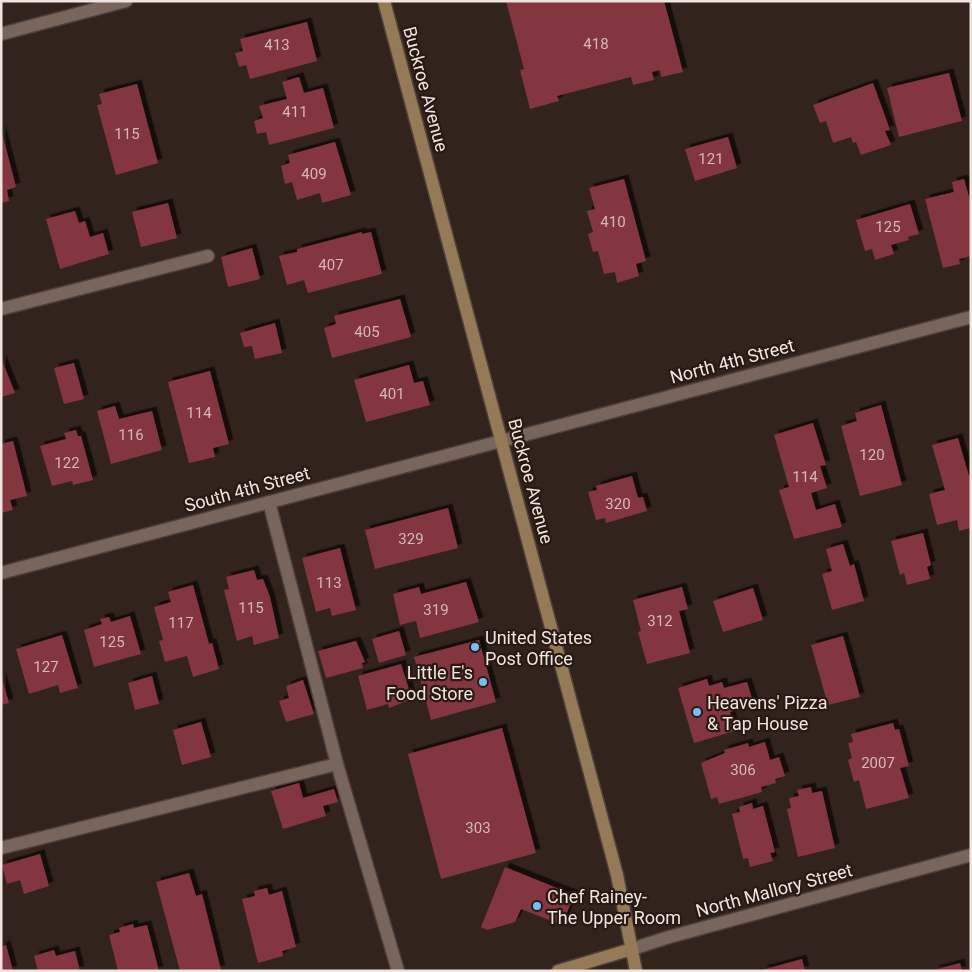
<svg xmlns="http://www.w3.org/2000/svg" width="972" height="972" font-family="Roboto,sans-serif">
  <defs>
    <filter id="shadow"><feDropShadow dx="4.5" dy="-4.5" stdDeviation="0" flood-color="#0009"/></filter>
  </defs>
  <rect width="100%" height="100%" fill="#32231c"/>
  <g fill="#833540" filter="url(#shadow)">
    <polygon points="506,1 664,1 683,72 661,77 660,70 652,72 654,80 633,85 631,77 557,96 559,101 530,109 520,70 524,69"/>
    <polygon points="307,22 317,61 250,79 246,65 239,67 235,53 243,51 240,39"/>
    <polygon points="949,73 962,121 899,137 887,88"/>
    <polygon points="299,77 304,93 323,88 334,128 269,145 266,132 257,134 254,121 263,118 259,106 287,99 282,82"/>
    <polygon points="873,83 890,130 885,131 891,145 861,155 856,142 853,143 851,137 833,143 826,121 820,123 813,105"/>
    <polygon points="137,84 158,163 116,175 97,105 102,104 99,94"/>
    <polygon points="1,129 16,187 7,190 9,201 1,203"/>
    <polygon points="728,137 737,168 695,181 685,149"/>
    <polygon points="335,142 351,195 322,203 320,193 297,200 292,182 285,184 281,166 290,163 288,155"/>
    <polygon points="624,179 646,261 636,264 639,276 617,283 615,272 604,274 598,251 593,252 588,234 593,232 587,211 595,209 589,188"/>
    <polygon points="964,179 971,204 971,256 959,259 960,264 943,268 925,199 954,192 952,182"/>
    <polygon points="168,203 177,238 141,247 132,212"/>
    <polygon points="910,204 919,234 908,237 909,240 891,245 894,254 875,260 872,249 865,251 856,220"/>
    <polygon points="75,211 79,223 85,221 90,237 103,233 109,254 60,269 46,219"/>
    <polygon points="362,232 362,234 371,232 382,274 308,293 304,280 287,285 279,256 297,252 297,249"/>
    <polygon points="252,248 260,279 228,287 221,257"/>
    <polygon points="400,299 411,337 332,358 324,328 336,324 334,316"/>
    <polygon points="275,323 282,353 255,359 252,346 244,347 240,333"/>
    <polygon points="1,358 15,393 1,397"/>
    <polygon points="74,363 84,399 64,404 54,368"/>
    <polygon points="409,365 414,383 423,381 430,405 366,422 354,380"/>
    <polygon points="210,371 229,444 213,448 215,457 189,463 168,382"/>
    <polygon points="881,405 902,485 860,496 841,426 857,421 855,413"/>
    <polygon points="115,406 119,419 152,411 162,450 111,464 97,411"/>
    <polygon points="813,423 826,465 820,466 827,488 811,493 816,510 835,504 842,527 794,539 779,490 789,487 774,435"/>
    <polygon points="76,430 78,436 81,436 93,480 73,485 72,481 52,486 40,446 66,439 64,433"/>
    <polygon points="958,438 971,483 971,528 959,531 957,520 937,525 929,494 945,490 932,445"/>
    <polygon points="13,441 27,496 10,500 13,510 1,513 1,444"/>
    <polygon points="632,476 638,498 643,497 647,511 606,523 605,518 596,520 588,492 597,490 596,486"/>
    <polygon points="448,508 458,548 375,569 365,530"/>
    <polygon points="923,533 931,565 927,567 930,579 907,585 904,573 900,575 891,541"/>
    <polygon points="843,544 850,566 854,564 864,601 832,610 822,574 832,571 826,549"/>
    <polygon points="340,548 356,610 332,616 330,608 316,612 302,558"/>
    <polygon points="254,570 257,580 263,579 270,597 279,638 254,645 252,636 237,641 224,590 229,589 226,577"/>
    <polygon points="466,582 479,622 420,638 416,621 400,625 393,594 419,587 421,594"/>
    <polygon points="193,585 209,644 212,643 219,669 193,677 187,656 165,662 159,641 163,640 154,607 171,602 168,592"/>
    <polygon points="682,587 688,609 679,611 690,653 647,664 638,632 641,631 633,600"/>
    <polygon points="753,588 763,620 723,632 713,601"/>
    <polygon points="130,616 141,654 94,667 84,630 102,624 100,619 109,617 111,622"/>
    <polygon points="399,631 406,655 379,663 372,639"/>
    <polygon points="62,635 78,688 60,693 58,685 29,694 16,649"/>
    <polygon points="843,636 860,697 828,705 811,645"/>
    <polygon points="479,640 496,702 431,720 414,657"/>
    <polygon points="356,641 365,662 362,663 363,668 326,678 318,651"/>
    <polygon points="401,664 412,699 389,708 388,704 367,710 358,676"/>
    <polygon points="1,675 9,703 1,705"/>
    <polygon points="152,676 159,704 135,710 128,683"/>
    <polygon points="707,679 709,686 722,682 724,688 747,682 754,705 730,712 735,731 694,743 678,688"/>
    <polygon points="303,680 314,714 286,722 279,701 289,698 286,686"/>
    <polygon points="201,722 211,757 182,765 173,730"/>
    <polygon points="893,723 895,730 899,729 909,766 900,768 909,798 866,809 859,780 854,782 848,760 852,758 848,743 853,742 851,734"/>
    <polygon points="502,728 536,853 441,879 408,754"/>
    <polygon points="765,742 770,760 779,757 785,776 775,779 776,783 761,787 762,792 719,804 717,797 711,799 701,763 725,753 724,750 748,743 749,747"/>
    <polygon points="299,783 303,798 334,789 338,802 323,806 326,816 283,829 271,791"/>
    <polygon points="811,787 812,793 822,791 835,848 798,857 787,809 791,808 789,798 799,796 797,790"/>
    <polygon points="752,803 753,809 763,806 775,852 770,853 773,861 750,867 748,858 743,859 732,814 740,812 739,807"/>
    <polygon points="40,854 49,886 24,894 20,880 7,884 2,865"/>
    <polygon points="505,867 574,895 562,925 521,909 515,922 487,930 481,927"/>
    <polygon points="189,873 196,896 202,894 221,970 180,971 156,882"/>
    <polygon points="267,888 269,895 282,891 296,947 282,951 283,956 258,963 242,899 255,896 254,891"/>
    <polygon points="133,924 134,928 147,925 159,971 118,971 109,935 120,932 119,928"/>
    <polygon points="6,945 13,971 1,971 1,947"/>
    <polygon points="54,950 56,956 75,951 80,971 38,971 34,956"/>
    <polygon points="802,959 805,971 762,971 762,970"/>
    <polygon points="960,963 962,971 934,971 934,970"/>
  </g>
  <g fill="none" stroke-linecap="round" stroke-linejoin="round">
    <defs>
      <g id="lane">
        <polyline points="1,309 208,256"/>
        <polyline points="269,502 337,764 398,971"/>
        <polyline points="1,848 337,764"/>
      </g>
      <g id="street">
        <polyline points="1,34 126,1"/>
        <polyline points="1,573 971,317"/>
        <polyline points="632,949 669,937 971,855"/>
      </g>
      <g id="secondary">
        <polyline points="384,1 617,875 636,971"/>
        <polyline points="558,971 632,949"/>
      </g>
    </defs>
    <use href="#lane" stroke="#4d403a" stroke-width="15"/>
    <use href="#street" stroke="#4d403a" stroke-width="15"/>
    <use href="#secondary" stroke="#4d403a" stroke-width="15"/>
    <use href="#lane" stroke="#78665d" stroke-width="12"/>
    <use href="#street" stroke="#78665d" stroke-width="12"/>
    <use href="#secondary" stroke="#947a57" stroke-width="12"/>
  </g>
  <g fill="#71c1f5" stroke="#281a12" stroke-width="2">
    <circle cx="475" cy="647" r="5"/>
    <circle cx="483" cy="682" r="5"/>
    <circle cx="697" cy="712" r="5"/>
    <circle cx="537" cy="906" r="5"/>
  </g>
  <g text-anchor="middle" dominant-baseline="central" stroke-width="4.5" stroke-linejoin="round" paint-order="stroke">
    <g font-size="15" fill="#d4b9b8">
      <text x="596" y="44">418</text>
      <text x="277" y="45">413</text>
      <text x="295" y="112">411</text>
      <text x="127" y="134">115</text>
      <text x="711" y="159">121</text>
      <text x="314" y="174">409</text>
      <text x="613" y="222">410</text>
      <text x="888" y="227">125</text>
      <text x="331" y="265">407</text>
      <text x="367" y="332">405</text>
      <text x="392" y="394">401</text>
      <text x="199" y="413">114</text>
      <text x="131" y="435">116</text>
      <text x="872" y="455">120</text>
      <text x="67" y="463">122</text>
      <text x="805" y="477">114</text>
      <text x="618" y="504">320</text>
      <text x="411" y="539">329</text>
      <text x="329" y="583">113</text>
      <text x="251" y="608">115</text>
      <text x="436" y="610">319</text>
      <text x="660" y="621">312</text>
      <text x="181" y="623">117</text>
      <text x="112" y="642">125</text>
      <text x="46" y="667">127</text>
      <text x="878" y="763">2007</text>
      <text x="743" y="770">306</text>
      <text x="478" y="828">303</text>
    </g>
    <g font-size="18" fill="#efe5e0" stroke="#281a12">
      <text transform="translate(426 89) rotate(75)">Buckroe Avenue</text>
      <text transform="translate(732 361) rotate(-15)">North 4th Street</text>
      <text transform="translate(531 481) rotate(75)">Buckroe Avenue</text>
      <text transform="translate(247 489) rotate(-15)">South 4th Street</text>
      <text transform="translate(774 890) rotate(-15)">North Mallory Street</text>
    </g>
    <g font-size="18" fill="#efe5e0" stroke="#281a12" text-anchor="start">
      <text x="485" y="637">United States<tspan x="485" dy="21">Post Office</tspan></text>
      <text x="473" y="672" text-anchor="end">Little E's<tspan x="473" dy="21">Food Store</tspan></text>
      <text x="707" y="702">Heavens' Pizza<tspan x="707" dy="21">&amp; Tap House</tspan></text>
      <text x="547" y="896">Chef Rainey-<tspan x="547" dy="21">The Upper Room</tspan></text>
    </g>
  </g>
  <rect width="972" height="972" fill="none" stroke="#efe5e0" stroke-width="5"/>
</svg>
